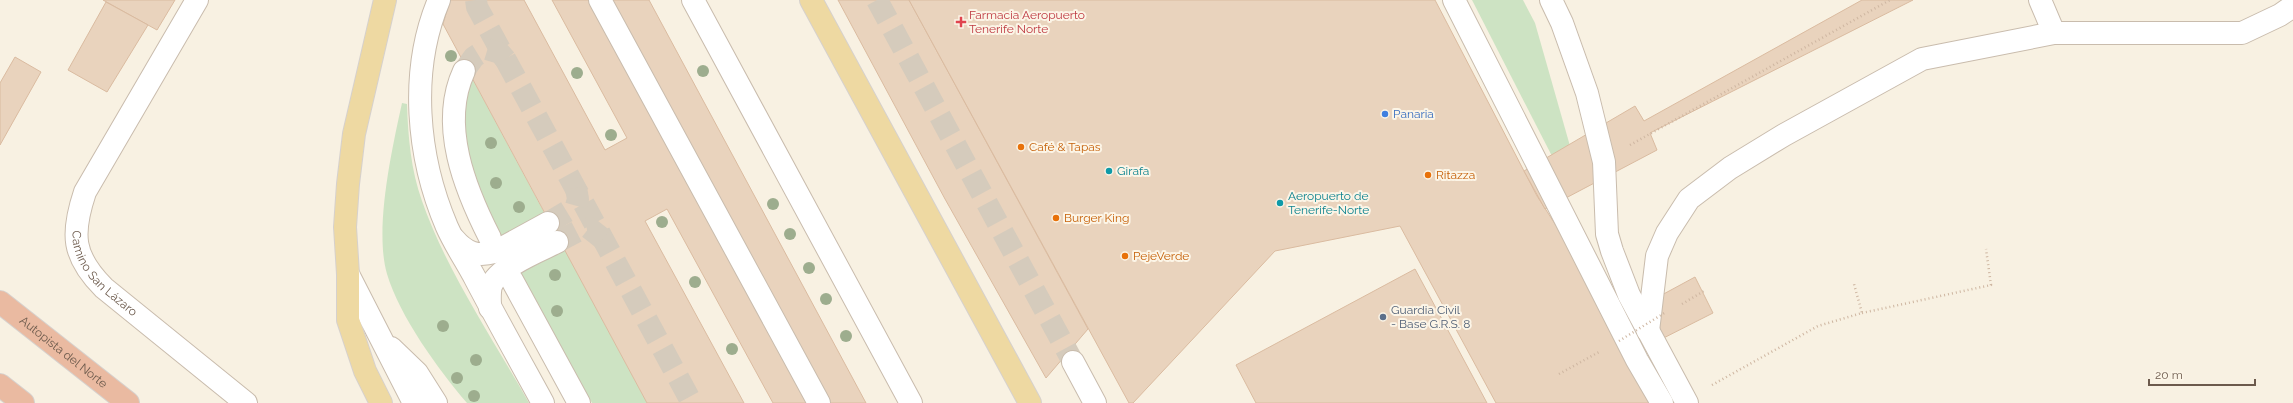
<svg xmlns="http://www.w3.org/2000/svg" width="2293" height="403" font-family="Raleway,sans-serif">
  <rect width="100%" height="100%" fill="#f8f1e2"/>
  <g fill="#cde3c3">
    <polygon points="1472,0 1523,0 1535,23 1570,146 1555,162"/>
    <path d="M 472,78 L 545,214 L 500,236 C 483,203 456,143 464,105 C 466,96 469,87 472,78 Z"/>
    <path d="M 402,103 L 407,104 C 408,137 411,170 422,201 C 447,272 492,337 529,403 L 467,403 C 438,369 400,317 387,274 C 374,229 392,149 402,103 Z"/>
    <polygon points="565,250 647,403 592,403 520,273"/>
  </g>
  <g fill="#e9d3bd" stroke="#dabba0">
    <polygon points="103,0 175,0 157,30"/>
    <polygon points="450,0 524,0 605,150 627,138 552,0 649,0 866,403 773,403 667,209 645,221 744,403 647,403 443,24"/>
    <polygon points="838,0 909,0 1088,329 1046,378 945,199"/>
    <polygon points="909,0 1435,0 1537,196 1577,258 1650,403 1496,403 1400,226 1275,251 1133,403 1129,403"/>
    <polygon points="1862,0 1913,0 1650,133 1657,150 1545,209 1524,171 1635,106 1644,121"/>
    <polygon points="106,2 148,25 107,92 68,70"/>
    <polygon points="15,57 41,72 0,145 0,83"/>
    <polygon points="1415,269 1487,403 1256,403 1236,365"/>
    <polygon points="1695,277 1713,313 1626,357 1610,323"/>
  </g>
  <g fill="none" stroke-linecap="round" stroke-linejoin="round">
    <g stroke="#d5cbbc" stroke-width="22" stroke-dasharray="22 11" stroke-linecap="butt">
      <polyline points="476,0 477,7 692,403"/>
      <polyline points="877,0 1073,362"/>
      <polyline points="464,71 474,57 487,49 500,53 507,61"/>
      <polyline points="548,223 576,206 578,199 576,188"/>
      <polyline points="557,242 582,229 589,228 603,239"/>
    </g>
    <defs>
      <g id="minor">
        <path id="s1" d="M 197,0 L 85,192 C 71,234 72,256 104,288 L 246,403"/>
        <path d="M 439,0 C 409,71 417,157 447,227 C 455,245 466,261 475,278 C 497,320 520,361 543,403"/>
        <polyline points="600,0 819,403"/>
        <polyline points="693,0 911,403"/>
        <polyline points="1454,0 1637,360 1662,403"/>
        <polyline points="1551,0 1562,23 1587,93 1604,162 1607,234 1612,251 1629,295 1687,403"/>
        <polyline points="2040,0 2054,33"/>
        <path d="M 464,71 C 439,125 465,189 490,238"/>
        <path d="M 454,239 C 466,253 477,257 495,252 L 548,223"/>
        <polyline points="348,274 414,403"/>
        <polyline points="512,280 579,403"/>
        <path d="M 490,308 C 490,301 489,293 491,286 C 498,267 539,251 557,242"/>
        <polyline points="1648,331 1657,256 1667,233 1689,199 1730,168 1784,135 1922,59 2054,33 2242,33 2280,15 2293,6"/>
        <polyline points="391,348 417,373 436,403"/>
        <polyline points="1073,362 1095,403"/>
      </g>
      <g id="major">
        <polyline points="811,0 1030,403"/>
        <polyline points="381,403 365,371 348,320 348,274 345,227 348,184 354,134 385,0"/>
      </g>
      <g id="highway">
        <path id="s2" d="M 0,302 L 128,403"/>
        <polyline points="0,385 23,403"/>
      </g>
    </defs>
    <use href="#minor" stroke="#c9bcad" stroke-width="24"/>
    <use href="#major" stroke="#d6d1cd" stroke-width="24"/>
    <use href="#highway" stroke="#d6d1cd" stroke-width="24"/>
    <g stroke="#ceb6a1" stroke-width="2.5" stroke-dasharray="1 3" stroke-linecap="butt">
      <polyline points="1630,145 1890,0"/>
      <polyline points="1682,304 1704,291"/>
      <polyline points="1862,313 1991,285 1986,249"/>
      <polyline points="1559,374 1599,352"/>
      <polyline points="1712,385 1818,326 1862,313 1854,284"/>
    </g>
    <use href="#minor" stroke="#fff" stroke-width="22"/>
    <use href="#major" stroke="#eed9a2" stroke-width="22"/>
    <use href="#highway" stroke="#eabaa1" stroke-width="22"/>
    <polyline stroke="#ceb6a1" stroke-width="2.5" stroke-dasharray="1 3" stroke-linecap="butt" points="1619,341 1666,312"/>
  </g>
  <g fill="#9dad8e">
    <circle cx="451" cy="56" r="6"/>
    <circle cx="703" cy="71" r="6"/>
    <circle cx="577" cy="73" r="6"/>
    <circle cx="611" cy="135" r="6"/>
    <circle cx="491" cy="143" r="6"/>
    <circle cx="496" cy="183" r="6"/>
    <circle cx="773" cy="204" r="6"/>
    <circle cx="519" cy="207" r="6"/>
    <circle cx="662" cy="222" r="6"/>
    <circle cx="790" cy="234" r="6"/>
    <circle cx="809" cy="268" r="6"/>
    <circle cx="555" cy="275" r="6"/>
    <circle cx="695" cy="282" r="6"/>
    <circle cx="826" cy="299" r="6"/>
    <circle cx="557" cy="311" r="6"/>
    <circle cx="443" cy="326" r="6"/>
    <circle cx="846" cy="336" r="6"/>
    <circle cx="732" cy="349" r="6"/>
    <circle cx="476" cy="360" r="6"/>
    <circle cx="457" cy="378" r="6"/>
    <circle cx="474" cy="396" r="6"/>
  </g>
  <path fill="#e0444e" stroke="#fcf5e7" stroke-width="1.5" d="M959 16h4v4h4v4h-4v4h-4v-4h-4v-4h4z"/>
  <circle fill="#3f7fe0" stroke="#fcf5e7" stroke-width="1.5" cx="1385" cy="114" r="4"/>
  <g fill="#e8710a" stroke="#fcf5e7" stroke-width="1.5">
    <circle cx="1021" cy="147" r="4"/>
    <circle cx="1428" cy="175" r="4"/>
    <circle cx="1056" cy="218" r="4"/>
    <circle cx="1125" cy="256" r="4"/>
  </g>
  <g fill="#0f9aa8" stroke="#fcf5e7" stroke-width="1.5">
    <circle cx="1109" cy="171" r="4"/>
    <circle cx="1280" cy="203" r="4"/>
  </g>
  <circle fill="#5c6f8a" stroke="#fcf5e7" stroke-width="1.5" cx="1383" cy="317" r="4"/>
  <g text-anchor="middle" dominant-baseline="central" stroke-width="4" stroke-linejoin="round" paint-order="stroke">
    <g font-size="12" fill="#be3a42" stroke="#fcf5e7" text-anchor="start">
      <text x="969" y="15">Farmacia Aeropuerto<tspan x="969" dy="14">Tenerife Norte</tspan></text>
    </g>
    <g font-size="12" fill="#366cbe" stroke="#fcf5e7" text-anchor="start">
      <text x="1393" y="114">Panaria</text>
    </g>
    <g font-size="12" fill="#c56008" stroke="#fcf5e7" text-anchor="start">
      <text x="1029" y="147">Café &amp; Tapas</text>
      <text x="1436" y="175">Ritazza</text>
      <text x="1064" y="218">Burger King</text>
      <text x="1133" y="256">PejeVerde</text>
    </g>
    <g font-size="12" fill="#0d838f" stroke="#fcf5e7" text-anchor="start">
      <text x="1117" y="171">Girafa</text>
      <text x="1288" y="196">Aeropuerto de<tspan x="1288" dy="14">Tenerife-Norte</tspan></text>
    </g>
    <g font-size="12" fill="#6c5a4c" stroke="#fcf5e7">
      <text stroke="none"><textPath href="#s1" startOffset="315">Camino San Lázaro</textPath></text>
      <text stroke="none"><textPath href="#s2" startOffset="81">Autopista del Norte</textPath></text>
    </g>
    <g font-size="12" fill="#4e5e75" stroke="#fcf5e7" text-anchor="start">
      <text x="1391" y="310">Guardia Civil<tspan x="1391" dy="14">- Base G.R.S. 8</tspan></text>
    </g>
  </g>
  <path d="M2149 379v6h106v-6" fill="none" stroke="#6c5a4c" stroke-width="2"/>
  <text x="2155" y="379" font-size="12" fill="#6c5a4c" stroke="#fcf5e7" stroke-width="3" paint-order="stroke">20 m</text>
</svg>
